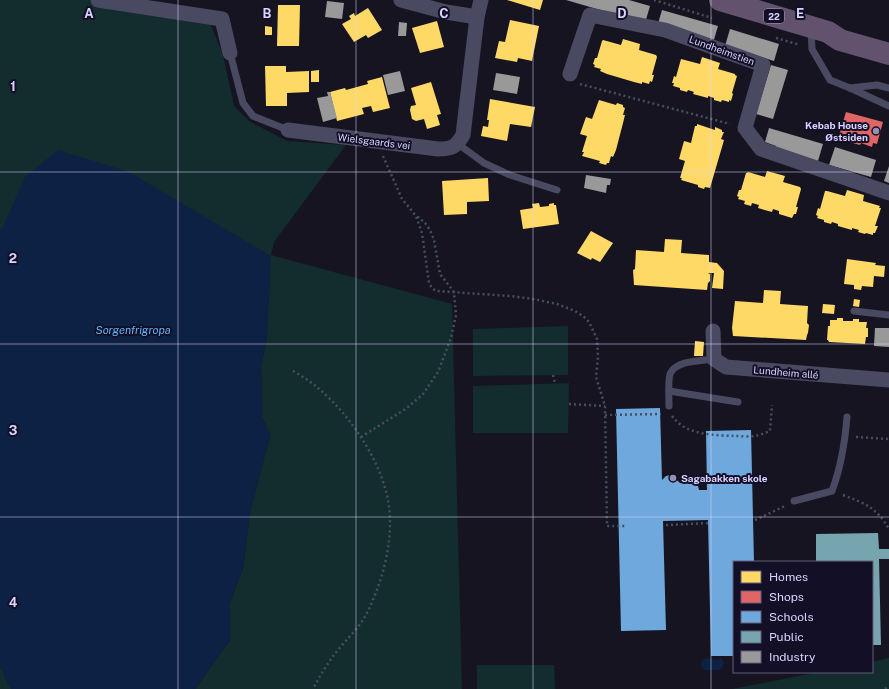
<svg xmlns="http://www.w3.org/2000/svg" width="889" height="689" font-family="'Public Sans',sans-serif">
  <rect width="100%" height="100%" fill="#161421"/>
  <g fill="#132c2d">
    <polygon points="0,0 89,0 210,23 223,55 234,106 249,121 287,141 346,145 274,242 271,255 452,304 462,689 195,689 230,640 230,602 243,568 250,512 270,435 262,417 261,366 267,337 0,229"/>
    <polygon points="568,326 568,375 473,376 473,329"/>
    <polygon points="569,383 568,433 473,433 473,386"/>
    <polygon points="889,658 889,689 732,689 819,672 872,672 872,662"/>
    <polygon points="477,665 554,665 555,689 477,689"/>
    <polygon points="0,666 8,684 12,689 0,689"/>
  </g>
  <g fill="#0d2144">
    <polygon points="58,150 129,172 271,256 267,337 261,366 262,417 270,435 250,512 243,568 230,602 230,640 195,689 12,689 8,684 0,666 0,229 2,229 25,177"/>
    <polygon points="706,658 716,660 722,658 724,663 722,668 719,670 704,670 701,666 702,661"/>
  </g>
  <g fill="#ffd966">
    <polygon points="507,0 543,0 540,10"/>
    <polygon points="278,5 300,5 299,46 277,46"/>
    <polygon points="368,8 382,30 368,38 366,35 354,42 342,24 351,19 349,16 354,13 355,16"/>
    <polygon points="510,20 539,26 532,61 518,58 517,62 495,58 499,41 505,42"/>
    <polygon points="437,21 444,47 420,53 412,28"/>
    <polygon points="265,26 272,27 272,35 265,35"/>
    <polygon points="623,39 640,44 639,50 656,55 657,57 652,75 654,75 652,82 650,81 649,84 642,82 642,84 634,82 607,74 600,71 601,69 594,67 595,65 593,64 595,58 597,58 602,41 603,40 621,45"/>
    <polygon points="702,57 720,63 718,69 735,74 735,75 737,76 732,93 733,94 731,101 729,100 729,102 722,100 721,102 714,100 714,98 708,96 708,98 693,94 694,92 688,90 687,92 680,90 680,88 673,86 674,83 672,83 674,76 676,77 681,59 700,64"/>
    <polygon points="265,66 286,66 286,72 309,71 309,92 287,93 287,106 266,106"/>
    <polygon points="319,70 319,82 311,82 311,71"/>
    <polygon points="382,77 390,108 373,112 371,106 362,108 364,114 337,121 330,92 345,88 346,90 368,84 367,81"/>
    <polygon points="431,82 441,114 437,115 440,125 427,129 424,119 416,121 412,119 410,110 411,106 416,105 411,88"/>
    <polygon points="490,99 535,107 531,127 510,124 507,141 481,136 483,126 488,127 489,120 487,120"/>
    <polygon points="599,100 616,105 617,103 623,105 623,107 625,108 623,115 625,115 623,123 616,150 613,157 611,156 609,163 607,163 606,165 599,163 600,161 582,156 584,152 582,152 587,136 580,134 586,117 592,119"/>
    <polygon points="697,124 715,130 715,127 722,130 722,132 724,132 721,139 724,140 722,147 710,188 705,187 704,189 698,187 698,185 681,180 682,178 680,178 685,161 679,159 684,141 691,143 695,126 697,126"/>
    <polygon points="767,171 785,176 783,182 800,187 801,189 796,207 798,207 796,214 794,214 792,218 779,214 779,211 773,209 772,212 758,208 759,205 752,203 751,206 744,204 745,201 738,199 739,197 737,196 739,190 741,190 746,173 747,173 748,172 765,177"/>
    <polygon points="488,178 489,201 467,202 467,214 444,215 442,181"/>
    <polygon points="847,190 864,195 863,201 880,206 879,208 881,208 875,226 878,226 875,233 873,233 873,235 866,233 865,234 858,232 859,230 852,228 852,230 838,226 838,224 832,222 831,224 824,222 824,220 817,218 818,216 816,215 818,208 820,209 825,191 827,191 845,196"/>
    <polygon points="539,203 540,207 549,206 549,204 554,203 554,205 556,205 559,224 523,229 520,210 533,208 532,204"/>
    <polygon points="591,231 613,243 600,262 592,258 591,260 577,253"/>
    <polygon points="665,239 682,240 681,253 709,255 709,262 717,263 724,271 723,289 712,288 714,273 708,273 710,274 710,281 708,283 707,290 634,285 633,270 635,269 636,250 664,252"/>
    <polygon points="847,259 876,263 875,265 885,266 884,277 874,276 873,287 862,286 861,290 854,289 854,285 844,284"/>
    <polygon points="764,290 781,291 780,304 808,306 807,323 809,325 808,333 807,335 806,340 733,336 732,328 735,301 763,303"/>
    <polygon points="854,299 860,300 859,307 853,306"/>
    <polygon points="823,304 835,305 834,314 822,313"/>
    <polygon points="837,318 843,318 843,321 853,321 853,319 859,319 859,322 867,322 866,328 868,328 868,337 866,337 865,344 829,342 828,340 827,340 828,326 830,326 830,320 837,320"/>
    <polygon points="695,341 704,342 703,356 694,356"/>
  </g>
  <polygon fill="#e06666" points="846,112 883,122 877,144 873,143 872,147 861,143 860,145 838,139"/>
  <polygon fill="#6fa8dc" points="660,408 662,480 666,476 671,475 680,483 696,484 698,486 699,490 707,490 706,431 751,430 754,562 734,562 734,656 711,656 708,520 663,521 666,630 621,631 616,409"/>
  <polygon fill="#76a5af" points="878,533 879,549 889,549 889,559 879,559 881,645 872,645 872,562 816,562 816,534"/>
  <g fill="#999">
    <polygon points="566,0 629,0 650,6 645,23"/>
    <polygon points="327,1 344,3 342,19 325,17"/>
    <polygon points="662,10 718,26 713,43 657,27"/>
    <polygon points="399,22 407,23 406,36 398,36"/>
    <polygon points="730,29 779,44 774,61 725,46"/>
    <polygon points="771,65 788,70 773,119 756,114"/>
    <polygon points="400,71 405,91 388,95 383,75"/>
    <polygon points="496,73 520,77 517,94 493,90"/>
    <polygon points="327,92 330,92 337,118 323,122 317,98 328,96"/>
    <polygon points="769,128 823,144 818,161 776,148 776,146 765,142"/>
    <polygon points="835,147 876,160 871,177 829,165"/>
    <polygon points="889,166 889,183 884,181"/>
    <polygon points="586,175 611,179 610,185 607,185 606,193 584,188"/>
    <polygon points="875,328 889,328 889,347 874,346"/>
  </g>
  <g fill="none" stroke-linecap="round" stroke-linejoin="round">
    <g stroke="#44505f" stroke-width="2.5" stroke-dasharray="2 3" stroke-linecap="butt">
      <polyline points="654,0 712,18"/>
      <polyline points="776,38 800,45"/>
      <polyline points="580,84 730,124"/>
      <polyline points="383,156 402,199 416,216 422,233 429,283 432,288 436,291 510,296 533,299 557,304 575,311 583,316 589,322 597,339 598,357 596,377 605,406 607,526 625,526"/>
      <path d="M 293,371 C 302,376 311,382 318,388 C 350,415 380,459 388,500 C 395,538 383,581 366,615 C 357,631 342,643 332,658 C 325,667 319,678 313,689"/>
      <polyline points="553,375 555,384"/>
      <polyline points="569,404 605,406"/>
      <polyline points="605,415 661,414"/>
      <path d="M 672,416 C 686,436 715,435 736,436 C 742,436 749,437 755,436 C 760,435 765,433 770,431 L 772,405"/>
      <polyline points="361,437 407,408 423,394 438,372 451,338 456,315 454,292 440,274 434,240 430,230 425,223 417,216"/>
      <polyline points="856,437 889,439"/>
      <path d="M 843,495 C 866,504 876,507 889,529"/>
      <polyline points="755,520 785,506"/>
      <polyline points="666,525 711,523"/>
      <polyline points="885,689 889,686"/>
    </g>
    <g stroke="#4a4962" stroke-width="7">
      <polyline points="811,29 812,49 830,80 850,88 889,106"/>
      <polyline points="230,53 243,103 253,116 288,130"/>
      <polyline points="850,88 877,85 889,88"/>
      <polyline points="458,144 484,163 510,175 557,190"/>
      <polyline points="854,311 889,315"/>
      <polyline points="669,391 738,402"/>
      <path d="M 669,406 C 669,400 668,380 670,374 C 676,360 701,361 714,359"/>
      <path d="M 794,501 L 832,491 C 841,467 845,442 847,417"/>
    </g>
    <g stroke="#4a4962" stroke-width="15">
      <polyline points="98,0 222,19 230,53"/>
      <polyline points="401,0 446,12 477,17"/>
      <polyline points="570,74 590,15 665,30 763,65 745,128 761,149 889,193"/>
      <path d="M 288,130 L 438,149 C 452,149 456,147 463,135 L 477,17 L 481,0"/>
      <polyline points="713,331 714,359 726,367 889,380"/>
    </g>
    <polyline stroke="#62526e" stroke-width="22" points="720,0 828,32 840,40 889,54"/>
  </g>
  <path fill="none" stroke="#d9d4ff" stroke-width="1" stroke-opacity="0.55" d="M 178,0 L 178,689M 356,0 L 356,689M 533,0 L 533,689M 711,0 L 711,689M 0,172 L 889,172M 0,344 L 889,344M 0,517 L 889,517"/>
  <g fill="#9591b1" stroke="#130f26" stroke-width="1.5">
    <circle cx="876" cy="131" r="4"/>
    <circle cx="673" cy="478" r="4"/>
  </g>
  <g text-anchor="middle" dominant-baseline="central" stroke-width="4" stroke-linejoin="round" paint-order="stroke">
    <rect fill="#130f26" stroke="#9e99be" stroke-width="1" x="764" y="9" width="20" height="14" rx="3"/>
    <g font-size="9" font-weight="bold" fill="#d9d4ff">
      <text x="774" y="16">22</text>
    </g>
    <g font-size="10" fill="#d9d4ff" stroke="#130f26">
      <text transform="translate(722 50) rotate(20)">Lundheimstien</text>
      <text transform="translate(374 141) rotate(7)">Wielsgaards vei</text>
      <text transform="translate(786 372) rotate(5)">Lundheim allé</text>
    </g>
    <g font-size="10" font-weight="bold" fill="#d9d4ff" stroke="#130f26" text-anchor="end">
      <text x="868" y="125">Kebab House<tspan x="868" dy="12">Østsiden</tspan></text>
      <text x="681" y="478" text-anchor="start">Sagabakken skole</text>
    </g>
    <g font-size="11" font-style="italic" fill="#62b6ff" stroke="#130f26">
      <text x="133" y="330">Sorgenfrigropa</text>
    </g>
  </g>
  <g font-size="13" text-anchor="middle" font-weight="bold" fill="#d9d4ff" stroke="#130f26" stroke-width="4" stroke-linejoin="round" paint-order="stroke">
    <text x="89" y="18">A</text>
    <text x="267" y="18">B</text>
    <text x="444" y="18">C</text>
    <text x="622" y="18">D</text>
    <text x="800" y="18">E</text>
    <text x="13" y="91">1</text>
    <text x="13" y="263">2</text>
    <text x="13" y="435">3</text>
    <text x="13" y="607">4</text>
  </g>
  <rect x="733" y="561" width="140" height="112" fill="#130f26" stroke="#625e7d"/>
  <rect x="741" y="571" width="20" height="12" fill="#ffd966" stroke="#625e7d"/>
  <text x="769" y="581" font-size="12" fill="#d9d4ff">Homes</text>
  <rect x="741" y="591" width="20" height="12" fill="#e06666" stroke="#625e7d"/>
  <text x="769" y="601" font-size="12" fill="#d9d4ff">Shops</text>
  <rect x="741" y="611" width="20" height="12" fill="#6fa8dc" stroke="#625e7d"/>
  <text x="769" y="621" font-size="12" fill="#d9d4ff">Schools</text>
  <rect x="741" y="631" width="20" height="12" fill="#76a5af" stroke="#625e7d"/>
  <text x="769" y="641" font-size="12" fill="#d9d4ff">Public</text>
  <rect x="741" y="651" width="20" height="12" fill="#999999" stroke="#625e7d"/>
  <text x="769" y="661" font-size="12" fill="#d9d4ff">Industry</text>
</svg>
